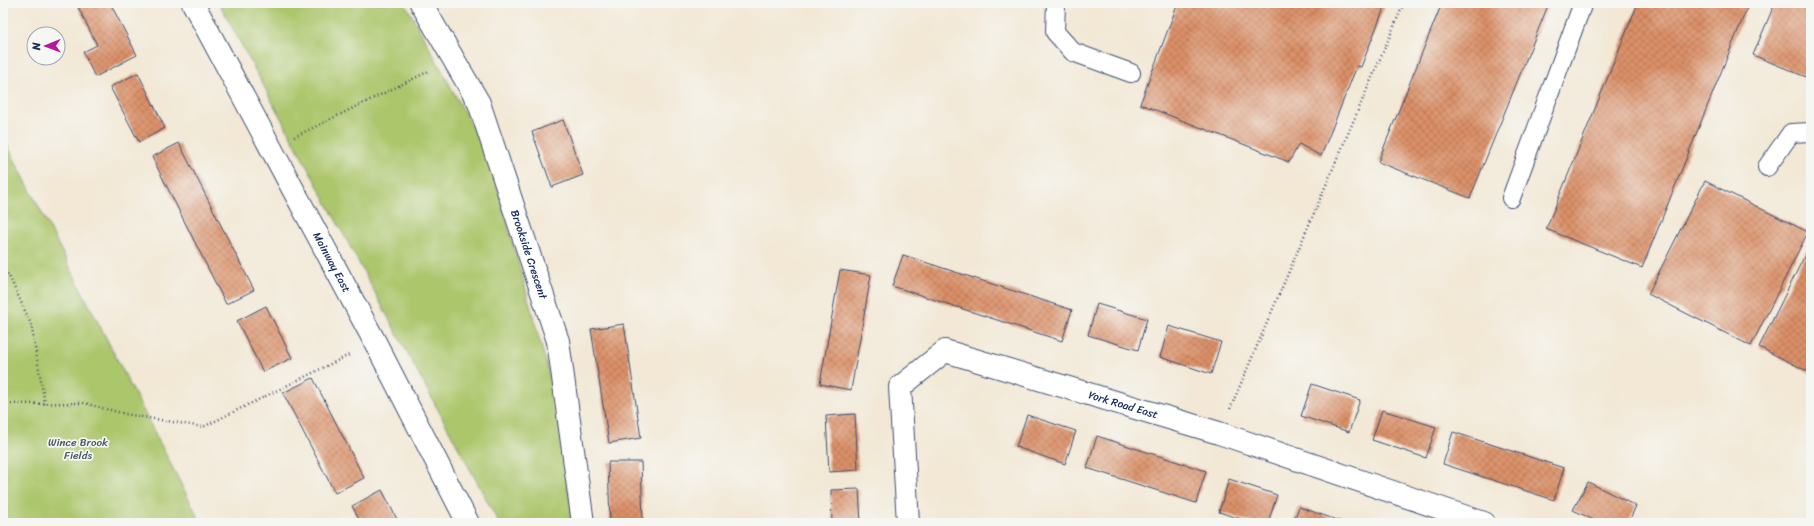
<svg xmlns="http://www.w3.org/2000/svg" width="1814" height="526" font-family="Sriracha,sans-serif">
  <defs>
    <pattern id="building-cross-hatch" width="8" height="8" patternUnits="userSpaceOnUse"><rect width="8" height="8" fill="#dc9067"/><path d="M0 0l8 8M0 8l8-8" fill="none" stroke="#b27658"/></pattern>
  </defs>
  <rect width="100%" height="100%" fill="#f6f6f2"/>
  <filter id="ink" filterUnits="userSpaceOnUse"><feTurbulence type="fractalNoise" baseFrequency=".025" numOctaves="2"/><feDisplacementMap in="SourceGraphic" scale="8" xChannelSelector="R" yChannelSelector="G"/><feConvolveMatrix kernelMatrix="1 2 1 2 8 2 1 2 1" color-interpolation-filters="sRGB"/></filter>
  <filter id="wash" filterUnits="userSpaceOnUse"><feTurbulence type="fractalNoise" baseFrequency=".012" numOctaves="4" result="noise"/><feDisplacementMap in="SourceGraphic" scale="16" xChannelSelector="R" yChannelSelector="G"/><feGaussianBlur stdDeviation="0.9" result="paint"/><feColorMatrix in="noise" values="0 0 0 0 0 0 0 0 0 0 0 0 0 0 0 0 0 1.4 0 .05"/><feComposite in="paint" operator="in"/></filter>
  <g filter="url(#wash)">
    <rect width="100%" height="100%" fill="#f2e8d5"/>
    <g fill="#acc66c" stroke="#647a65">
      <polygon points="219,3 405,3 489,157 556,399 573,523 499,523"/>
      <polygon points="3,137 201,523 3,523"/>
    </g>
    <g id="blocks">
      <g fill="url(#building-cross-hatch)">
        <polygon points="76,3 110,3 137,55 95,77 83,52 97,45"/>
        <polygon points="1178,3 1386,3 1361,67 1357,66 1321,156 1299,144 1289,162 1140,104"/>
        <polygon points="1442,3 1549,3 1470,198 1378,162"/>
        <polygon points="1638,3 1749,3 1642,268 1546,229"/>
        <polygon points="1775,3 1811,3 1811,79 1753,55"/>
        <polygon points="138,73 165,128 139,142 110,87"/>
        <polygon points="563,120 583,175 552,187 532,132"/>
        <polygon points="179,143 254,290 226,304 152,157"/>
        <polygon points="1705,181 1808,232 1751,346 1648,294"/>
        <polygon points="1811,243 1811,373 1759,347"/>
        <polygon points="903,255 1072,310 1062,341 892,286"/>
        <polygon points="840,270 871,275 851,390 820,384"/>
        <polygon points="1097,304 1147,319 1138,350 1088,335"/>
        <polygon points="266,306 292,358 263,372 237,321"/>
        <polygon points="624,324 641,438 609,443 591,329"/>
        <polygon points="1169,326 1221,342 1211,374 1160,357"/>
        <polygon points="313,378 364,478 335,493 283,393"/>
        <polygon points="1312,384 1360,400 1349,432 1301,416"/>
        <polygon points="1382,410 1436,427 1426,458 1372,440"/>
        <polygon points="855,414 858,470 829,472 826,416"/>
        <polygon points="1027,415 1076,431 1065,464 1016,447"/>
        <polygon points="1453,432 1564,468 1554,500 1443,464"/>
        <polygon points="1097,436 1206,471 1196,503 1087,468"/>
        <polygon points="608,462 641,462 643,523 610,523"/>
        <polygon points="1229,479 1277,495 1268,523 1253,523 1219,512"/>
        <polygon points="1588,482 1636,506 1628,523 1600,523 1573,510"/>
        <polygon points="859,489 861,523 832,523 831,490"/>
        <polygon points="382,490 399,523 361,523 352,506"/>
        <polygon points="1299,507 1346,523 1293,523"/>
      </g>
    </g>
  </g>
  <g filter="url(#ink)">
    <use href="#blocks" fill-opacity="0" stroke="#3b4b70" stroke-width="1"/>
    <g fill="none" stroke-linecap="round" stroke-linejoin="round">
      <defs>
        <g id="service">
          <polyline points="1056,3 1055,32 1073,52 1131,73"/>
          <polyline points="1767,167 1791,133 1811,132"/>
          <polyline points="1511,198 1583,3"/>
        </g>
        <g id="minor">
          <path id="s1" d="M 421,3 L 479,103 L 558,341 L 583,523"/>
          <path id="s2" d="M 908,523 L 900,387 L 945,351 L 1219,433 L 1484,523"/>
        </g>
        <g id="tertiary">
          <path id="s3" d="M 193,3 L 375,342 L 468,523"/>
        </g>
      </defs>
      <use href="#service" stroke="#3b4b70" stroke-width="20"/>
      <use href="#minor" stroke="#3b4b70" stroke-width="24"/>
      <use href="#tertiary" stroke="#3b4b70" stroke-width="24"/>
      <g stroke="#3b4b70" stroke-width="2.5" stroke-dasharray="1 3" stroke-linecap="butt">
        <polyline points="294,137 429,71"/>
        <polyline points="3,267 10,278 31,324 45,404"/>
        <polyline points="3,404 84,403 125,414 203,427 351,354"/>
        <polyline points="1230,409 1404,3"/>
      </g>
      <use href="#service" stroke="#fff" stroke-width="18"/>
      <use href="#minor" stroke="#fff" stroke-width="22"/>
      <use href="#tertiary" stroke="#fff" stroke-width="22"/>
    </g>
  </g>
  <g text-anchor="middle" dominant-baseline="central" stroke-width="3.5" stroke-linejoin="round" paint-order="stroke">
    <g font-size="11" fill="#1b2f5e" stroke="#f6f6f2">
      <text stroke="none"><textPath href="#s1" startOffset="275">Brookside Crescent</textPath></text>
      <text stroke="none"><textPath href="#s3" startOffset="294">Mainway East</textPath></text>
      <text stroke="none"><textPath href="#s2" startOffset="380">York Road East</textPath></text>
    </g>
    <g font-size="11" fill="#465c62" stroke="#f6f6f2">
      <text x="78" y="442">Wince Brook<tspan x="78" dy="13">Fields</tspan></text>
    </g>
  </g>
  <rect width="1814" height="526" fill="none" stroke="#f6f6f2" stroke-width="16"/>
  <g transform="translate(46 46) rotate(269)"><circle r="19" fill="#f6f6f2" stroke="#9ea6b7"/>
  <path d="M0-3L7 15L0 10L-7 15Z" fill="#b5179e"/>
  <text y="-6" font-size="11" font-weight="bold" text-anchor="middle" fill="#1b2f5e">N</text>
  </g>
</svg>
